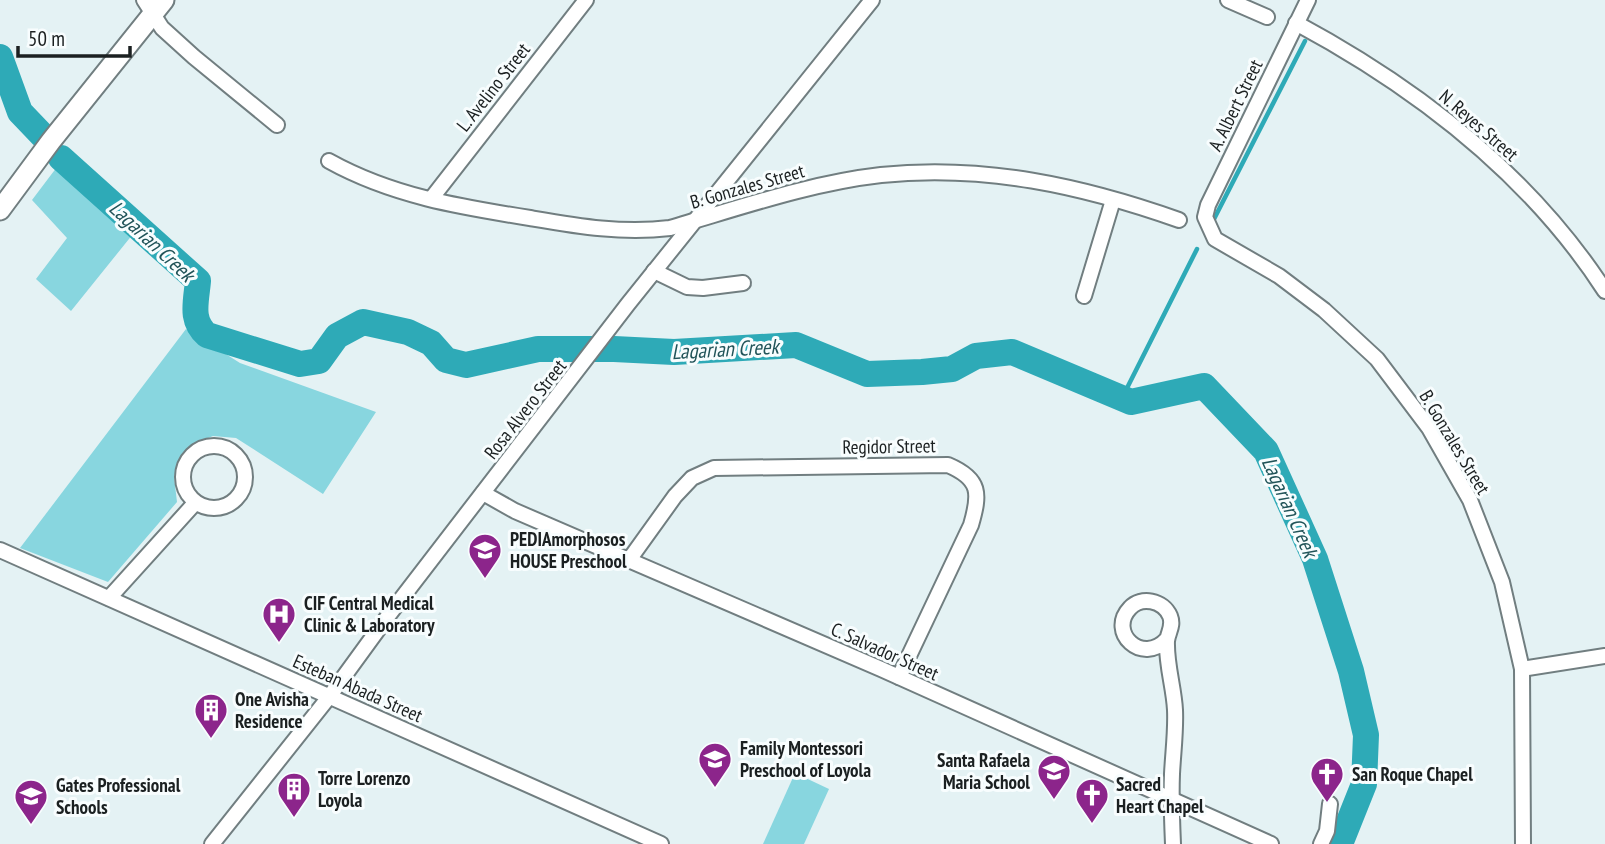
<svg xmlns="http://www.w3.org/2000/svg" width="1605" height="844" font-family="'PT Sans Narrow',sans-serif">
  <rect width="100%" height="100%" fill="#e4f2f4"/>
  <g fill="#88d6df">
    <polygon points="60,163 137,229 71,311 36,279 67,238 32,200"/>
    <polygon points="186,329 240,363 376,412 323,494 236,438 213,436 194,444 179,460 174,477 177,502 108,582 20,548"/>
    <polygon points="795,773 829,789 804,844 763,844"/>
  </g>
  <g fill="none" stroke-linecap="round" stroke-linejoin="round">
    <g stroke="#2eaab7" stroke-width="4.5">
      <polyline points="1213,221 1305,41"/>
      <polyline points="1122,398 1197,249"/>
    </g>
    <g stroke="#2eaab7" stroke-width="26">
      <polyline points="0,57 20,112 42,135"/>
      <path d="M 61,158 L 198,281 C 196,303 190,320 207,335 L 300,364 L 319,361 L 337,336 L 363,322 L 408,332 L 431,343 L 446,360 L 466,365 L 538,349 L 614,349 L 674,352 L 796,345 L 867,374 L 922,372 L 952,369 L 976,356 L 1012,352 L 1131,402 L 1204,386 L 1266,451 L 1315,559 L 1351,671 L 1366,735 L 1364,784 L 1340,844"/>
    </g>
    <defs>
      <g id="street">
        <polyline points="144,0 162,28 194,57 277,125"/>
        <polyline points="1228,0 1267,17"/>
        <polyline points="1308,0 1208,205 1205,217 1215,239 1279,276 1324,310 1377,359 1429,428 1470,500 1502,582 1522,669 1523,844"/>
        <path d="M 1296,23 C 1417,88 1530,175 1605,291"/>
        <path d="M 329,161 C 392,196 460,207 530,218 C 577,226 622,234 670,228 C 739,208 810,183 881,175 C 983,164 1083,186 1179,220"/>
        <polyline points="431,199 586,0"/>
        <polyline points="654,271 687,287 703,288 743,283"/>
        <polyline points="1084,296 1113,200"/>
        <circle cx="214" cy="477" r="31"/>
        <polyline points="483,493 515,511 881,669 1271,844"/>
        <polyline points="0,550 661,844"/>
        <path d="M 629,560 L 675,496 L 692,478 L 714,468 L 948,465 C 981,479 980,494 971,525 L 899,677"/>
        <polyline points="109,598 195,503"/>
        <path d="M 1167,639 C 1142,666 1107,632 1130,608 C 1141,596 1163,600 1170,616 C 1174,626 1168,632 1167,641 C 1166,664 1174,688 1175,710 C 1176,731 1173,753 1172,774 C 1171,798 1172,821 1173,844"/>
        <polyline points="1522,669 1605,656"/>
        <polyline points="212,844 329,697 388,616 628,304 872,0"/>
        <polyline points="1321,844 1327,831 1330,804"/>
      </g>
      <polyline id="secondary" points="0,210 51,141 164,0"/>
    </defs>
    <use href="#street" stroke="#717e80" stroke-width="18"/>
    <use href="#secondary" stroke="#717e80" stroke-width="23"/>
    <use href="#street" stroke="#fff" stroke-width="14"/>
    <use href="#secondary" stroke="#fff" stroke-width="19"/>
  </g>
  <defs>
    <symbol id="school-pin" viewBox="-11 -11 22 30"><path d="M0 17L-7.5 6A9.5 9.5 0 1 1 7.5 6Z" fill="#8c258b" stroke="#f8fdfe"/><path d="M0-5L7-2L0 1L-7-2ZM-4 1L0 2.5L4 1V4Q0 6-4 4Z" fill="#fff"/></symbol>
    <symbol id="hospital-pin" viewBox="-11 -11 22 30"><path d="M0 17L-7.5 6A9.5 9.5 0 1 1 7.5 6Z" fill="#8c258b" stroke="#f8fdfe"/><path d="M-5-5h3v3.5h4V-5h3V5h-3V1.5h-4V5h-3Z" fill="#fff"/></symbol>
    <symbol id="building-pin" viewBox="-11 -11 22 30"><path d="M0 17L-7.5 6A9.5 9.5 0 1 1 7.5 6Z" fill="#8c258b" stroke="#f8fdfe"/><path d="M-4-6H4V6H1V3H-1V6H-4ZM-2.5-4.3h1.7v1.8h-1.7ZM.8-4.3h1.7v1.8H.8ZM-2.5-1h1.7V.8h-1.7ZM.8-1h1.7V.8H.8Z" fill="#fff"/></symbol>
    <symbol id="church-pin" viewBox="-11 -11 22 30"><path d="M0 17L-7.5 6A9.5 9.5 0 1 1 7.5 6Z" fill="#8c258b" stroke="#f8fdfe"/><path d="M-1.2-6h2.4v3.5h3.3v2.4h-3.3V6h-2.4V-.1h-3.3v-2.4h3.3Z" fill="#fff"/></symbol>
    <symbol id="university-pin" viewBox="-11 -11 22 30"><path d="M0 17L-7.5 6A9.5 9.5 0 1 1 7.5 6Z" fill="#8c258b" stroke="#f8fdfe"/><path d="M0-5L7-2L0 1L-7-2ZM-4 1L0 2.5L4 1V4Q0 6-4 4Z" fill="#fff"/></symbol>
  </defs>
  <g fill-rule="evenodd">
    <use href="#school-pin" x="466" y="531" width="38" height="52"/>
    <use href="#hospital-pin" x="260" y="595" width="38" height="52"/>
    <use href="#building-pin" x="192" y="691" width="38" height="52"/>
    <use href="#school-pin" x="696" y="740" width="38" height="52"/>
    <use href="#school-pin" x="1035" y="752" width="38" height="52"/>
    <use href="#church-pin" x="1308" y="755" width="38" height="52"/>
    <use href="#building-pin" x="275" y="770" width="38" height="52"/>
    <use href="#church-pin" x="1073" y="776" width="38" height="52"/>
    <use href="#university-pin" x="12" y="777" width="38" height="52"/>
  </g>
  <g text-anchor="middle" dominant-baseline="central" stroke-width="6" stroke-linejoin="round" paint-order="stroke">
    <g font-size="19" fill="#1b2021" stroke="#f8fdfe">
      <text transform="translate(493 87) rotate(-52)">L. Avelino Street</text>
      <text transform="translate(1235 105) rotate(-64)">A. Albert Street</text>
      <text transform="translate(1479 125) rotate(41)">N. Reyes Street</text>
      <text transform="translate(747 186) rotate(-16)">B. Gonzales Street</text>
      <text transform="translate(525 409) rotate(-52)">Rosa Alvero Street</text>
      <text transform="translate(1455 442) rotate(59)">B. Gonzales Street</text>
      <text transform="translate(889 446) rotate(-1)">Regidor Street</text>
      <text transform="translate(885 651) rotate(24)">C. Salvador Street</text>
      <text transform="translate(358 688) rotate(24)">Esteban Abada Street</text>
    </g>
    <g font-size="19" font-weight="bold" fill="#1b2021" stroke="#f8fdfe" text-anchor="start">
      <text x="510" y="539">PEDIAmorphosos<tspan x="510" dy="22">HOUSE Preschool</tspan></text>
      <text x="304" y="603">CIF Central Medical<tspan x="304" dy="22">Clinic &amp; Laboratory</tspan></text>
      <text x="235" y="699">One Avisha<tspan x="235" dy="22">Residence</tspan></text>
      <text x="740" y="748">Family Montessori<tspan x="740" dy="22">Preschool of Loyola</tspan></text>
      <text x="1030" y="760" text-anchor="end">Santa Rafaela<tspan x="1030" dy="22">Maria School</tspan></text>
      <text x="1352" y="774">San Roque Chapel</text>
      <text x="318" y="778">Torre Lorenzo<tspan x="318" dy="22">Loyola</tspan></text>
      <text x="1116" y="784">Sacred<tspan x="1116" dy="22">Heart Chapel</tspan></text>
      <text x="56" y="785">Gates Professional<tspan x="56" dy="22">Schools</tspan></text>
    </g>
    <g font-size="21" font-style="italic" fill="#215459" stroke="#f8fdfe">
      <text transform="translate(152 241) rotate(43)">Lagarian Creek</text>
      <text transform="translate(725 349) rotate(-3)">Lagarian Creek</text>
      <text transform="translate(1290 507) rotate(66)">Lagarian Creek</text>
    </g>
  </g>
  <path d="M18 46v10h112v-10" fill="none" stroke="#1b2021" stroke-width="3.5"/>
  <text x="28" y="46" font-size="21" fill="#1b2021" stroke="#f8fdfe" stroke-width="5" paint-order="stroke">50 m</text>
</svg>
